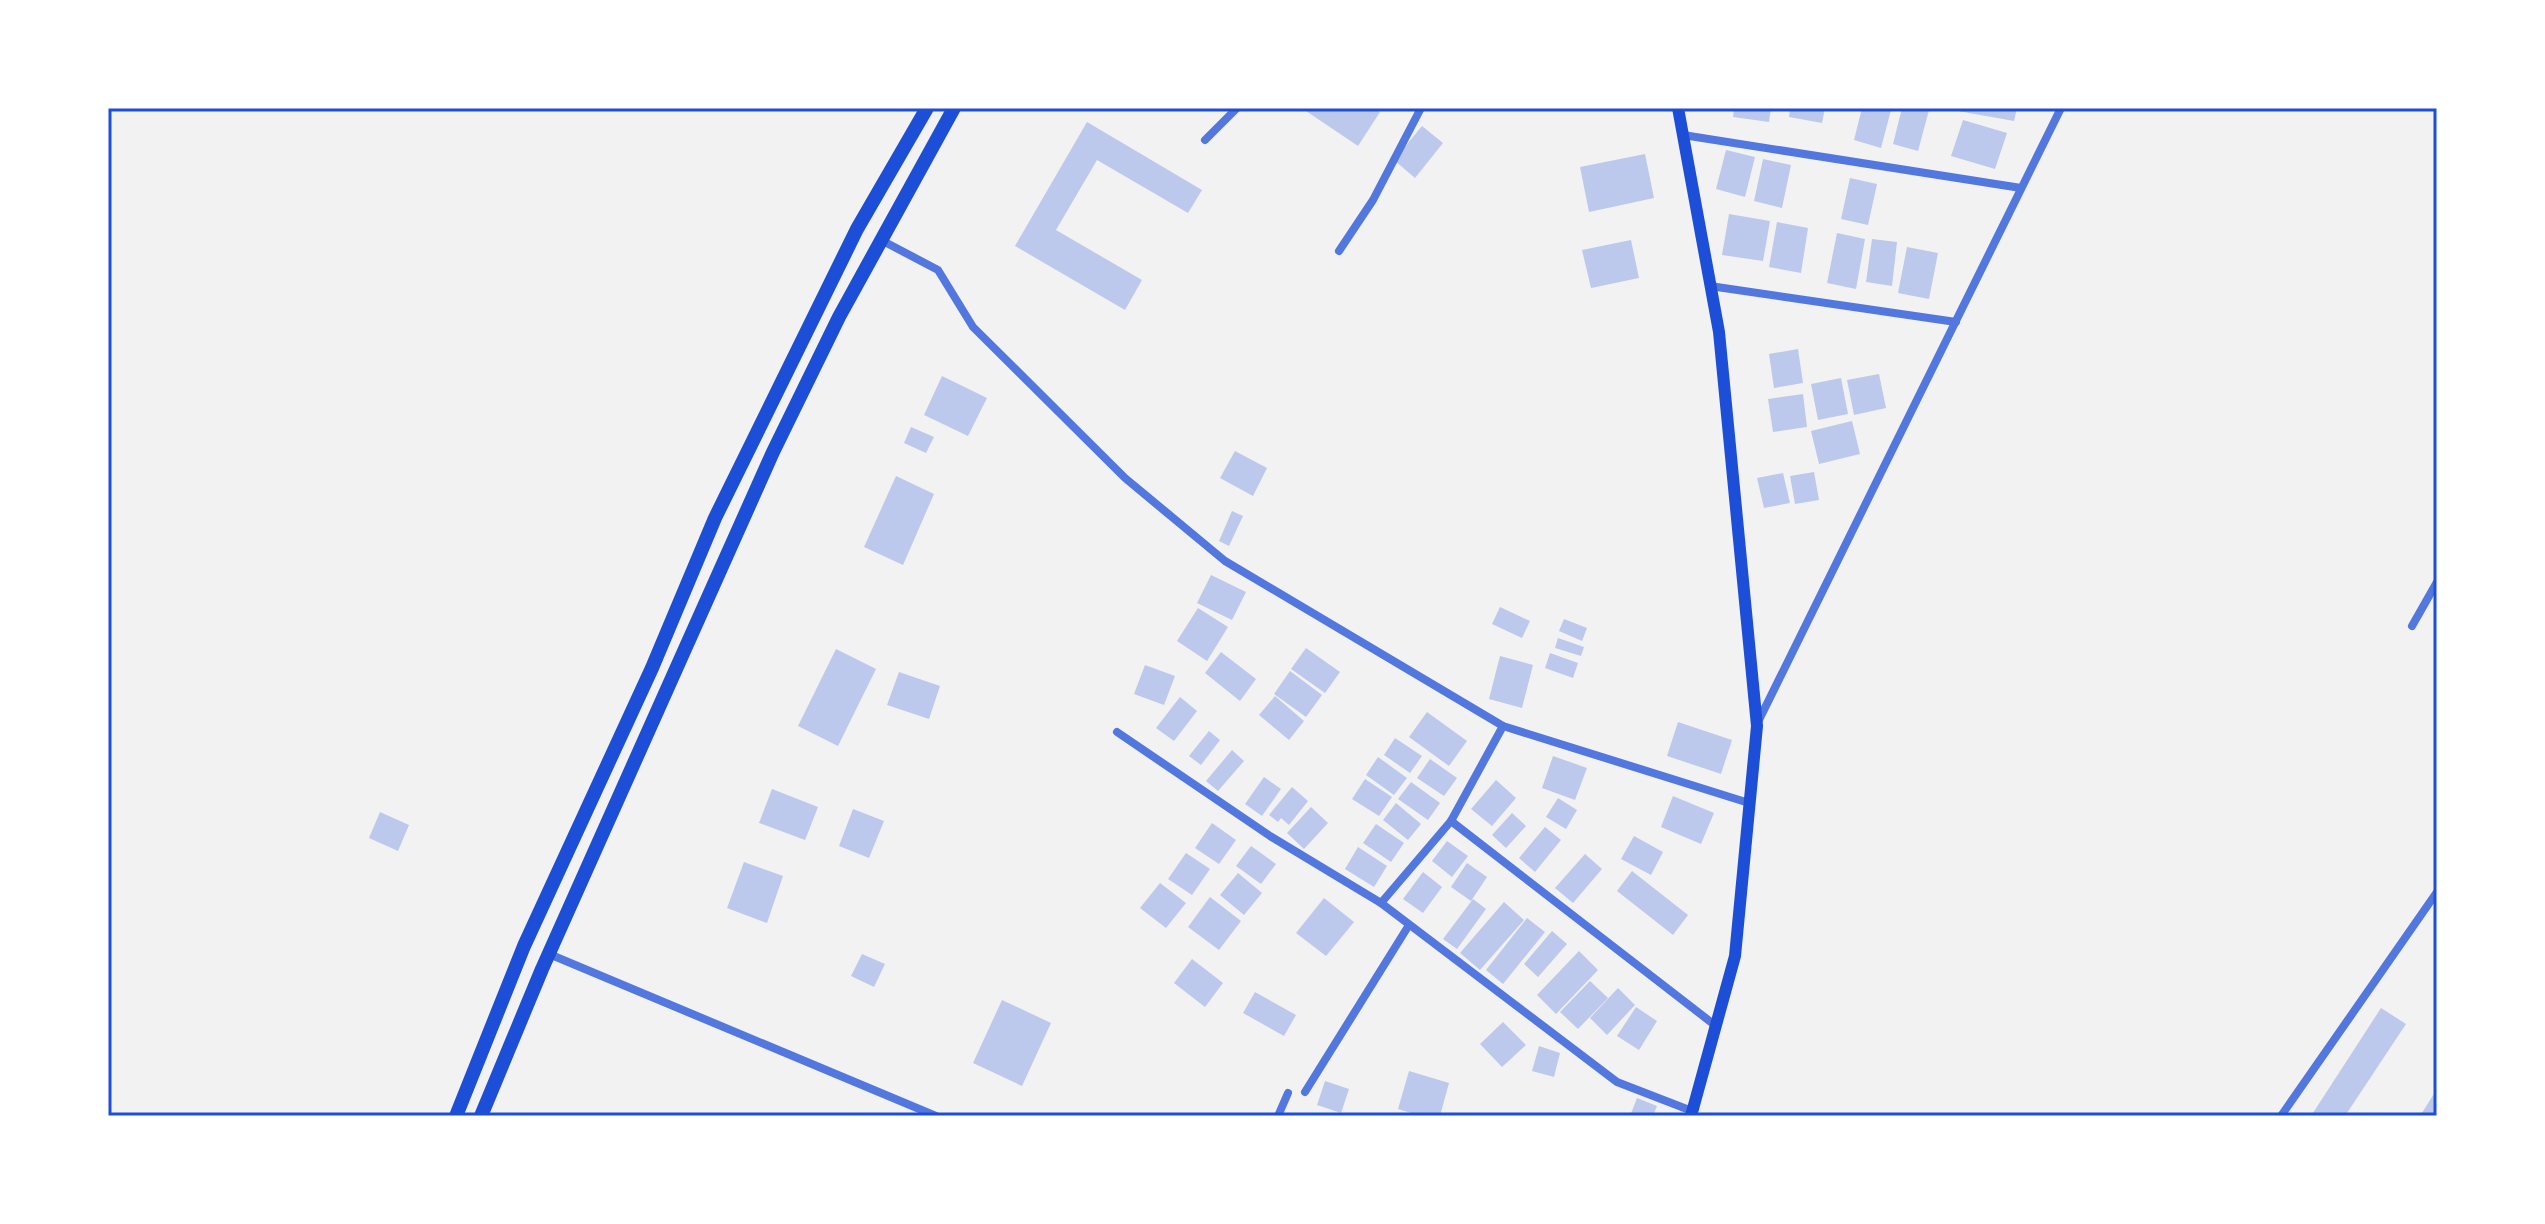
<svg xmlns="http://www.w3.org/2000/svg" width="2545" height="1224" font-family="Lora,serif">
  <rect width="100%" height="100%" fill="#f2f2f2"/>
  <g fill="#bdc9ec">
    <polygon points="1308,108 1373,108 1380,112 1358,146 1306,111"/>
    <polygon points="1734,108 1771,108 1769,122 1733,117"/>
    <polygon points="1790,108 1825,108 1822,123 1789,117"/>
    <polygon points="1862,108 1891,110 1881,148 1854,140"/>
    <polygon points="1902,108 1929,110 1918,151 1893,144"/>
    <polygon points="1959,108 2017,108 2014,121 1958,111"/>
    <polygon points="1963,120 2007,133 1995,169 1951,156"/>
    <polygon points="1087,122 1202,190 1188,213 1097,160 1056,230 1142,280 1125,310 1015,246"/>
    <polygon points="1422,126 1443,143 1415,178 1394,160"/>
    <polygon points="1726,150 1755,157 1745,197 1716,189"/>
    <polygon points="1645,154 1654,198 1589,212 1580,167"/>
    <polygon points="1763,159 1791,165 1782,208 1754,201"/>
    <polygon points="1850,178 1877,184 1868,225 1841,219"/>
    <polygon points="1729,214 1770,221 1763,261 1722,255"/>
    <polygon points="1777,222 1808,228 1801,273 1769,267"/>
    <polygon points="1837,233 1865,239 1856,289 1827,283"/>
    <polygon points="1872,239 1897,242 1892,286 1866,282"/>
    <polygon points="1631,240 1639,278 1591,288 1582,250"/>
    <polygon points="1907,247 1938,253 1929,299 1898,293"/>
    <polygon points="1798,349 1803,383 1774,388 1769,354"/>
    <polygon points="1879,374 1886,408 1854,415 1847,380"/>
    <polygon points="942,376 987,398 968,436 924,415"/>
    <polygon points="1841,378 1848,414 1818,420 1811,384"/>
    <polygon points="1803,394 1807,427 1773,432 1768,399"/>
    <polygon points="1852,421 1860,454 1819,464 1811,431"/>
    <polygon points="911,427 934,437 926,453 904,443"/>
    <polygon points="1235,451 1267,468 1253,496 1220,478"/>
    <polygon points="1814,472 1819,500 1795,504 1790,476"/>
    <polygon points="1783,473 1790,503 1764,508 1757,478"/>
    <polygon points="896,476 934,494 903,565 864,547"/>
    <polygon points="1232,511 1243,516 1229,546 1219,541"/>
    <polygon points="1211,575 1246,592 1232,620 1197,603"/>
    <polygon points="1500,607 1530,621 1522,638 1492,624"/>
    <polygon points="1198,608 1228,627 1207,661 1177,641"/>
    <polygon points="1564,619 1587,628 1582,641 1559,631"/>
    <polygon points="1558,638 1584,647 1581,656 1555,648"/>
    <polygon points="1306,648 1340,672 1325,693 1291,669"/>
    <polygon points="836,649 876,669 838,746 798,726"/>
    <polygon points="1221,652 1256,679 1240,701 1205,673"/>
    <polygon points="1550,653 1578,663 1573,678 1545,668"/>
    <polygon points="1500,656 1533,665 1522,708 1489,699"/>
    <polygon points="1145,665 1175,676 1164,705 1134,694"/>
    <polygon points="1290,671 1322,695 1306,717 1274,694"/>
    <polygon points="899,672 940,686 929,719 887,705"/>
    <polygon points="1275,696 1304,721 1289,740 1259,715"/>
    <polygon points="1180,697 1197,711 1174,741 1156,728"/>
    <polygon points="1427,712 1467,741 1449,766 1409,737"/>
    <polygon points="1678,722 1732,740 1721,774 1667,756"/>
    <polygon points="1209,731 1220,740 1201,765 1189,756"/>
    <polygon points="1395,738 1422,756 1410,773 1384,755"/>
    <polygon points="1232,750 1244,761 1218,791 1206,781"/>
    <polygon points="1553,756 1587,768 1575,800 1542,788"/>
    <polygon points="1378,757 1407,778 1394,795 1366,775"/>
    <polygon points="1430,759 1457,778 1444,796 1417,778"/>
    <polygon points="1264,777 1281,789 1262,816 1245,804"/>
    <polygon points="1365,779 1392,797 1379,816 1352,799"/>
    <polygon points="1496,780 1516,798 1492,826 1471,809"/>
    <polygon points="1411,782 1440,803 1428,820 1398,799"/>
    <polygon points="1292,787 1308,801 1289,825 1281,818 1278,822 1269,815"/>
    <polygon points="772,789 818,807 805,840 759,823"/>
    <polygon points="1673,796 1714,813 1701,844 1661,827"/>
    <polygon points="1558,798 1577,810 1566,829 1546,817"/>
    <polygon points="1396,803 1421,824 1408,840 1383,820"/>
    <polygon points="1311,807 1328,823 1304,849 1287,833"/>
    <polygon points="853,809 884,821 869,858 839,846"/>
    <polygon points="380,812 409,825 398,851 369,838"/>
    <polygon points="1512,813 1526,826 1506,848 1492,835"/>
    <polygon points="1212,823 1236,840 1219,864 1195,848"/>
    <polygon points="1376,824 1404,843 1391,862 1363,843"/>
    <polygon points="1545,827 1561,840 1535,872 1519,858"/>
    <polygon points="1634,836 1663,852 1651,875 1621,859"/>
    <polygon points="1447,841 1468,856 1452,877 1432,861"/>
    <polygon points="1251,846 1276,864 1261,884 1236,866"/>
    <polygon points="1358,847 1387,866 1374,887 1345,869"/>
    <polygon points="1186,853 1210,869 1192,895 1168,879"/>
    <polygon points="1585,854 1602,869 1573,903 1555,888"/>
    <polygon points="744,862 783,876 767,923 727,908"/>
    <polygon points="1467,863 1487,877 1471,901 1451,887"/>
    <polygon points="1632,871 1688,915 1673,935 1617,891"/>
    <polygon points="1423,872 1442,887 1423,913 1403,899"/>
    <polygon points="1238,873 1262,893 1244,915 1220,895"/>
    <polygon points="1160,883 1186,903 1166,928 1140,908"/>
    <polygon points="1210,897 1241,921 1219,950 1188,927"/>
    <polygon points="1324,898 1354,922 1326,956 1296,933"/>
    <polygon points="1473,899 1486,909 1457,949 1443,939"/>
    <polygon points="1504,902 1524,920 1480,970 1460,953"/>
    <polygon points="1527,918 1545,932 1503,984 1486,970"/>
    <polygon points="1552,931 1567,944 1538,977 1524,964"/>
    <polygon points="1579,951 1598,970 1556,1014 1537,995"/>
    <polygon points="862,954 885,964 874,987 851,976"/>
    <polygon points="1192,959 1223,983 1205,1007 1174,983"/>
    <polygon points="1590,981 1608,998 1578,1029 1560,1012"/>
    <polygon points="1618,988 1635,1005 1607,1035 1590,1018"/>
    <polygon points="1255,992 1296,1015 1284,1036 1243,1013"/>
    <polygon points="1002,1000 1051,1023 1022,1086 973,1063"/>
    <polygon points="1636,1007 1657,1021 1639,1050 1617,1036"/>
    <polygon points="2381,1008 2406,1024 2345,1116 2311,1116"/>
    <polygon points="1503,1022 1526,1045 1502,1067 1480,1044"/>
    <polygon points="1539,1046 1560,1053 1554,1077 1532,1071"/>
    <polygon points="1409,1071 1449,1083 1440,1116 1421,1116 1398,1109"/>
    <polygon points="1325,1081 1349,1089 1341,1113 1317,1105"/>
    <polygon points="2437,1089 2437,1116 2420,1116"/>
    <polygon points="1637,1098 1657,1106 1653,1116 1630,1116"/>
  </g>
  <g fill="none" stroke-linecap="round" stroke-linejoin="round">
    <g stroke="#5277de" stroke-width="8">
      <polyline points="1683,135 2021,188"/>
      <polyline points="1205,140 1237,108"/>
      <polyline points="881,240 938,270 973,327 1125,478 1225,561 1503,726 1749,803"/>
      <polyline points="1339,251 1373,200 1421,108"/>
      <polyline points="1710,286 1956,322"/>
      <polyline points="2412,626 2437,582"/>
      <polyline points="1757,724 2061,108"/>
      <polyline points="1117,732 1270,836 1381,903 1617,1082 1692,1111"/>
      <polyline points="1451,821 1716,1026"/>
      <polyline points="1381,903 1451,821 1503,726"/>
      <polyline points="549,954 936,1116"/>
      <polyline points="1305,1092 1409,925"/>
      <polyline points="1278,1116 1288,1093"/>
      <polyline points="2281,1116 2437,892"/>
    </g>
    <polyline stroke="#1d4ed8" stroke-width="12" points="1678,108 1719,332 1757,726 1735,956 1691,1116"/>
    <g stroke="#1d4ed8" stroke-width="14">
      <polyline points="456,1116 524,946 652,668 715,518 857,229 927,108"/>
      <polyline points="481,1116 542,969 773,452 839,317 954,108"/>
    </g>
  </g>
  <rect width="2545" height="1224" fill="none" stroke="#ffffff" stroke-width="220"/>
  <rect x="110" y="110" width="2325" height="1004" fill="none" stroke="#1d4ed8" stroke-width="3"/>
</svg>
